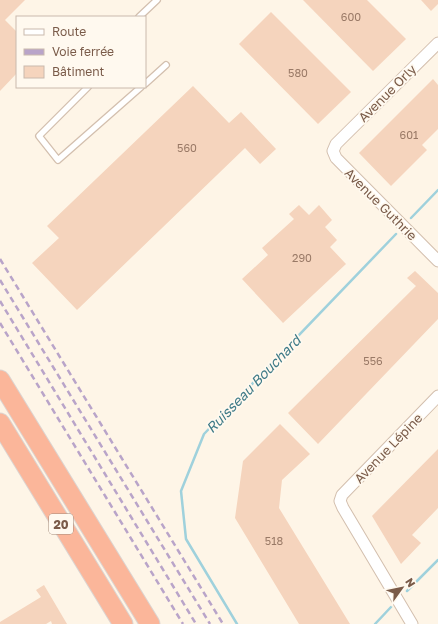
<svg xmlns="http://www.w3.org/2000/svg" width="438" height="624" font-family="'Golos Text',sans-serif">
  <rect width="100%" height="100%" fill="#fef5e7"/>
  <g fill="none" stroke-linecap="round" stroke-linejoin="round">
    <g stroke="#9fd1dc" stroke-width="2.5">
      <polyline points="411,218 438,190"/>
      <polyline points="407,591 438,560"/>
      <polyline points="237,624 186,539 181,491 204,434 396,234"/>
      <polyline points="375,624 391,607"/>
    </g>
  </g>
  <g fill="#f5d4bd">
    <polygon points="0,0 25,0 5,20 17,32 17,73 0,91"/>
    <polygon points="303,0 367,0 406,39 373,71"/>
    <polygon points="421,0 438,0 438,4 431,11"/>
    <polygon points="271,12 351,92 318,124 239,44"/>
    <polygon points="433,79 438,85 438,129 422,145 427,150 391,186 359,153"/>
    <polygon points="193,86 229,123 241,112 276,149 260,164 245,148 77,310 32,263 59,238 47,226"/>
    <polygon points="299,205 309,215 319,205 332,220 325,227 337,240 330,247 346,264 283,323 242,279 268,255 262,248 294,219 289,214"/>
    <polygon points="415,271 438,293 438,319 318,444 288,413 416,286 407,278"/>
    <polygon points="280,424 310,454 282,480 279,508 350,624 299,624 235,518 243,461"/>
    <polygon points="438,449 438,508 412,535 421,543 401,564 372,516"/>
    <polygon points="44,585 67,624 52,624 51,621 46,624 0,624 0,622 41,597 36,590"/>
  </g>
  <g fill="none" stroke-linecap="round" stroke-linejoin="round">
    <defs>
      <g id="lane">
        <polyline points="139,17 157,0"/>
        <polyline points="145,84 166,65"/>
        <polyline points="88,87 39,136 58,160 141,87"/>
      </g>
      <g id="street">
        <polyline points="438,43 336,144 333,151 336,158 438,261"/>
        <polyline points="412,624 343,508 340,501 342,495 438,396"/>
      </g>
      <g id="highway">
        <polyline points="0,380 150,624"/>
        <polyline points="0,423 123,624"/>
      </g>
    </defs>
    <use href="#lane" stroke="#d3bfae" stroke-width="8"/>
    <use href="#street" stroke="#d3bfae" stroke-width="13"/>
    <use href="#highway" stroke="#dcd4d0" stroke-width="21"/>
    <use href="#lane" stroke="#fff" stroke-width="5.5"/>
    <use href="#street" stroke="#fff" stroke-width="11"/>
    <use href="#highway" stroke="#fbb69a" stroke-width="19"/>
    <g stroke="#b9a4c9" stroke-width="2.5" stroke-dasharray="6 4" stroke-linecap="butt">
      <polyline points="0,259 223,624"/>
      <polyline points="0,280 210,624"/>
      <polyline points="0,301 196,624"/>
      <polyline points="0,323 183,624"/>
    </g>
  </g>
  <g text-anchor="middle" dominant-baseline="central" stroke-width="3.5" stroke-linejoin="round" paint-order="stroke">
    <g font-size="11" fill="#997966">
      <text x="351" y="16">600</text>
      <text x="298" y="72">580</text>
      <text x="409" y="134">601</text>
      <text x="187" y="147">560</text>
      <text x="302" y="257">290</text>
      <text x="373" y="360">556</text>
      <text x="274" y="540">518</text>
    </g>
    <rect fill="#fff9ef" stroke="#a28a7b" stroke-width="1" x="49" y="514" width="24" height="20" rx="3"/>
    <g font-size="12" font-weight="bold" fill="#7a5b49">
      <text x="61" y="524">20</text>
    </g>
    <g font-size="13" fill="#7a5b49" stroke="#fff9ef">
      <text transform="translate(387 93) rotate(-45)">Avenue Orly</text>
      <text transform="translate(381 204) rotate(45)">Avenue Guthrie</text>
      <text transform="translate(388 448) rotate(-46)">Avenue Lépine</text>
    </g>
    <g font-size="14" font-style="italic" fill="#3e7a87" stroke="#fff9ef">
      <text transform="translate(253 384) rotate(-46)">Ruisseau Bouchard</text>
    </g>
  </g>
  <rect x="16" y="16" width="130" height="72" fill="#fff9ef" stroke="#cabaad"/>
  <rect x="24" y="29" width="20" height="6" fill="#ffffff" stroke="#cabaad"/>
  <text x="52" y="36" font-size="12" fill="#7a5b49">Route</text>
  <rect x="24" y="49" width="20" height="6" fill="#b9a4c9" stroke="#cabaad"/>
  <text x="52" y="56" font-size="12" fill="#7a5b49">Voie ferrée</text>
  <rect x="24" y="66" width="20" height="12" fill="#f5d4bd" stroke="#cabaad"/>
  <text x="52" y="76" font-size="12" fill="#7a5b49">Bâtiment</text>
  <g transform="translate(402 588) rotate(57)" stroke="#fff9ef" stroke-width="3" paint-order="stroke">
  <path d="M0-3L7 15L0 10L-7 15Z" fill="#7a5b49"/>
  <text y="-6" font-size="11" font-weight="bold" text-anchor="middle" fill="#7a5b49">N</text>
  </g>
</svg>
